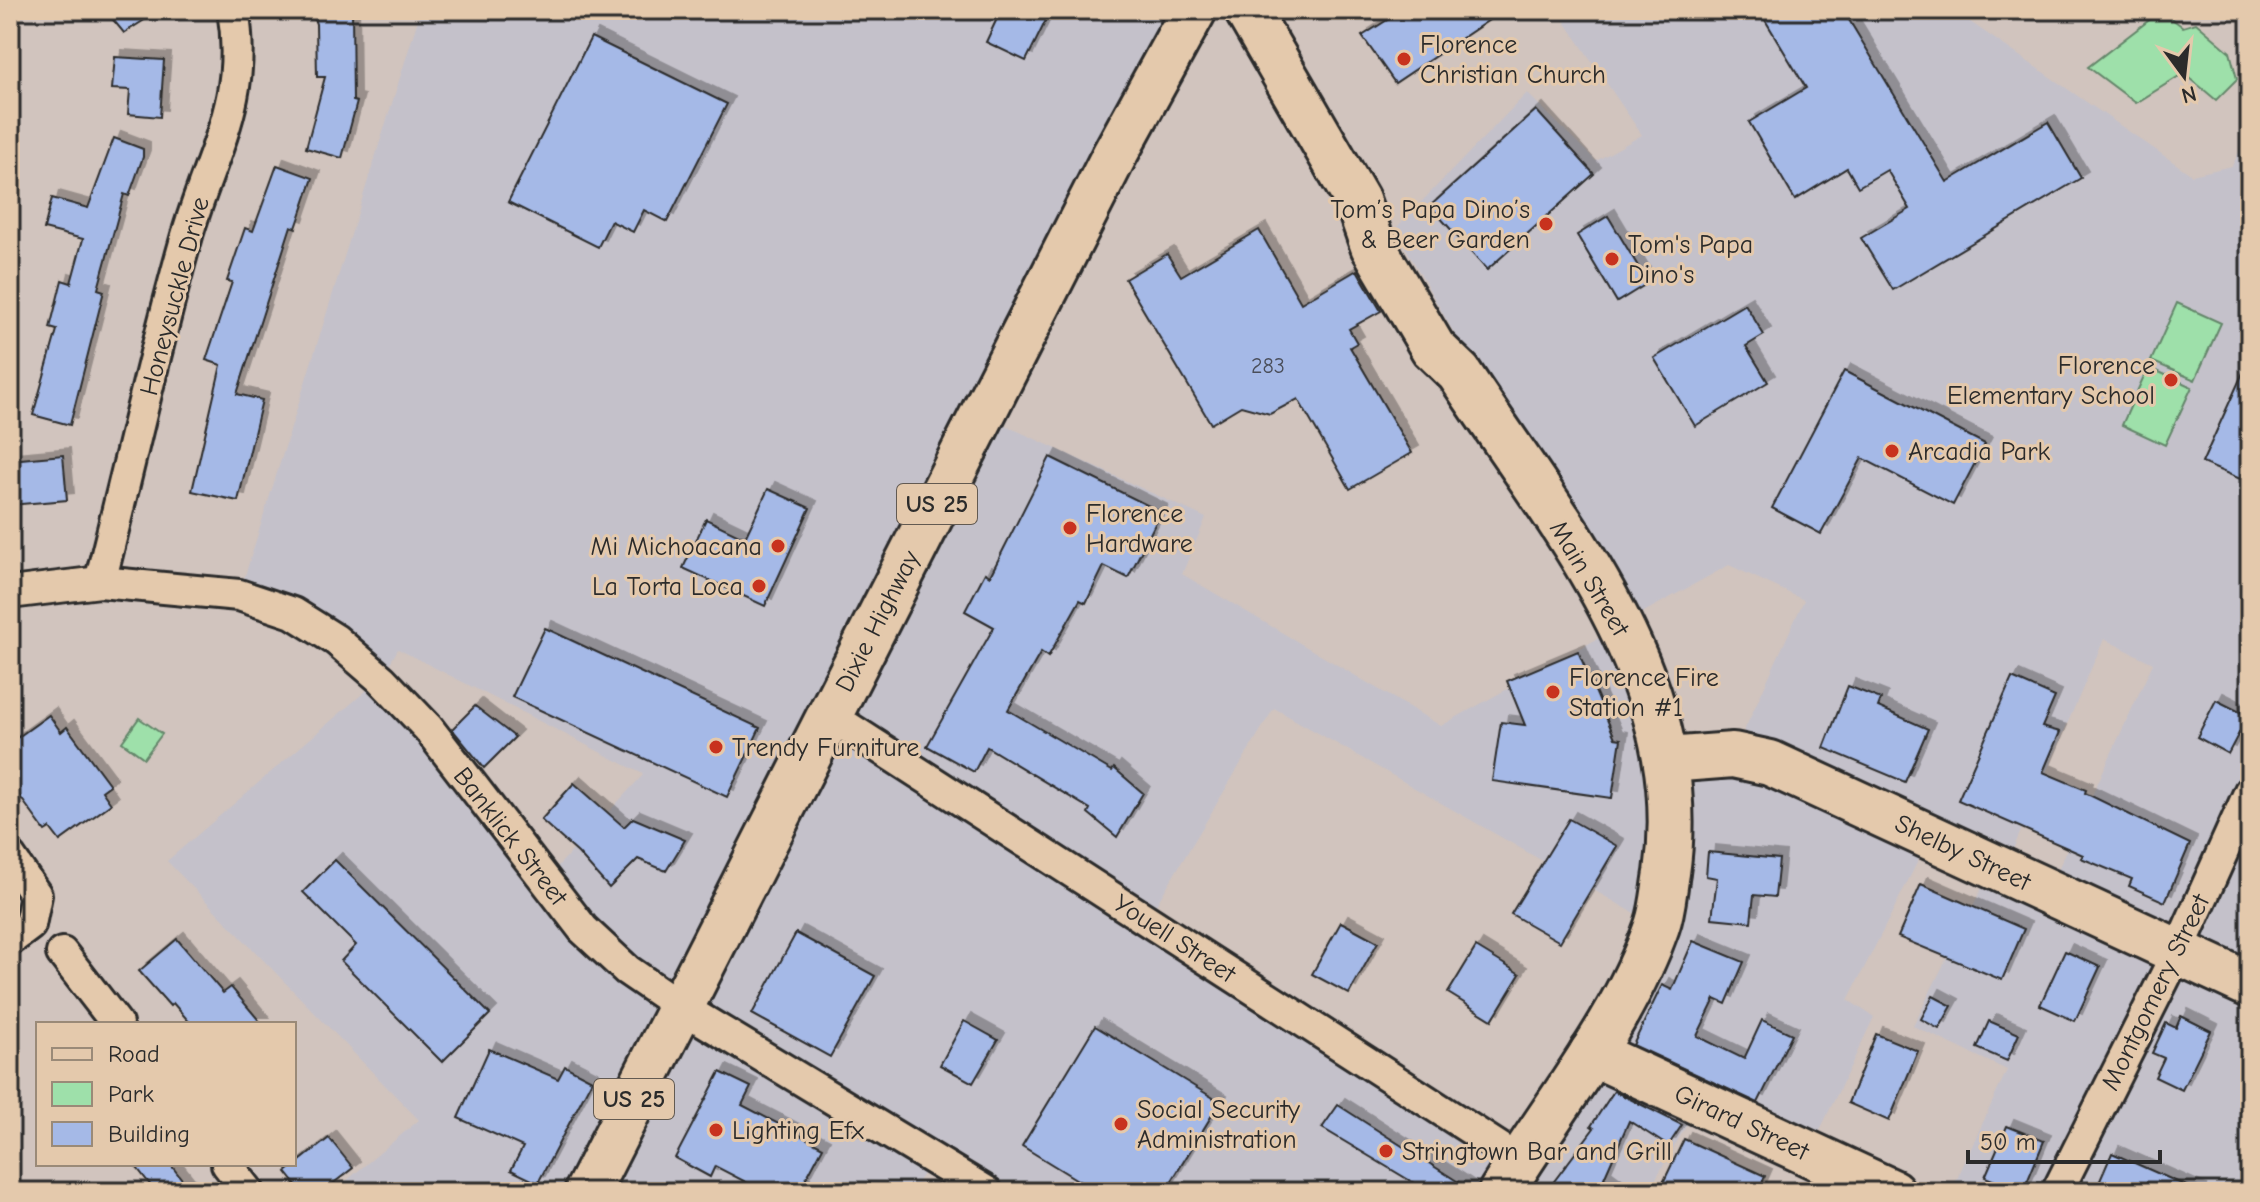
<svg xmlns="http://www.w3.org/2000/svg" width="2260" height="1202" font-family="'Comic Neue',sans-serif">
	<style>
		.built { fill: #c4c1ca; fill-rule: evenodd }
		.green { fill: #9ee0aa; stroke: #64866a; stroke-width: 2 }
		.building { fill: #a5b9e7; stroke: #2b2b2b; stroke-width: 2; filter: url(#shadow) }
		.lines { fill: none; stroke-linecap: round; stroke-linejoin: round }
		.street-casing { stroke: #2b2b2b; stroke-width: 36 }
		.secondary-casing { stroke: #2b2b2b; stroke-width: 50 }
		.primary-casing { stroke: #2b2b2b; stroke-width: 50 }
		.street { stroke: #e4c9ac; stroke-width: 30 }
		.secondary { stroke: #e4c9ac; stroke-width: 44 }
		.primary { stroke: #e4c9ac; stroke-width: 44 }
		.poi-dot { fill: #c8321e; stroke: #e4c9ac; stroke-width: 3 }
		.labels { text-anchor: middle; stroke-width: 6; stroke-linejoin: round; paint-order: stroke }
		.number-label { font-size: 22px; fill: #4a4e5a }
		.shield { fill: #e4c9ac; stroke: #625a52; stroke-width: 2 }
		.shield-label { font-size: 24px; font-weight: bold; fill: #2b2b2b }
		.poi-label { font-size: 26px; fill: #2b2b2b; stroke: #e4c9ac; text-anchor: start }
		.street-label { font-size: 26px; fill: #2b2b2b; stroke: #e4c9ac }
	</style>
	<defs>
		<filter id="shadow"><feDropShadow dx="7" dy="-7" stdDeviation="0" flood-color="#0004"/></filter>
	</defs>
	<rect width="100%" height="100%" fill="#d1c4be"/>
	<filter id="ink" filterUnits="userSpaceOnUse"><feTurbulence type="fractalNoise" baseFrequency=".0125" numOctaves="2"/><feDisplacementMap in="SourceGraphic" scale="16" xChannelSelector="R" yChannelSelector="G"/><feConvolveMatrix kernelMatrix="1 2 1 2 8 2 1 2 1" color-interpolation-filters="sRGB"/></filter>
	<g filter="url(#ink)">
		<path class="built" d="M421 10H1193L983 415 1206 518 1182 574 1441 726 1622 625 1459 373 1455 335 1395 229 1527 93 1596 161 1642 135 1557 10H1953L2192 175 2232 166 2250 131V1192H1951L2007 1070 1913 1026 1993 866 1930 837 1848 1000 1874 1017 1809 1153 1700 1102 1648 1192H987L933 1159 911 1192H333L419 1120 167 861 380 679 239 595ZM1729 565 1804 600 1733 755 1668 760 1622 624ZM2104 639 2153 663 2048 891 2004 870ZM398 649 643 774V775L545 880 381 679ZM1274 708 1657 926 1520 1161 1147 920Z"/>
		<g class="green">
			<path d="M2161 11 2183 27 2196 23 2230 52 2237 79 2216 100 2184 73 2136 103 2088 67Z"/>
			<path d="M2177 303 2221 323 2195 380 2151 361Z"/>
			<path d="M2148 367 2192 387 2165 445 2122 425Z"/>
			<path d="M139 718 162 734 144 758 122 742Z"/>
		</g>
		<g class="building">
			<path d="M105 10H160L124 33Z"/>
			<path d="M311 10H352L353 101 357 102 342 158 306 148 325 77H317L316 24Z"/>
			<path d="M1001 10H1051L1026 61 986 42Z"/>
			<path d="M1403 10H1504L1395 83 1362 36Z"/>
			<path d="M1759 10H1843L1947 182 2048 122 2081 178 1893 290 1861 238 1910 209 1887 170 1858 187 1847 168 1795 200 1749 122 1806 88Z"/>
			<path d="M591 37 727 104 667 222 644 210 633 232 611 221 598 247 508 202Z"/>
			<path d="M115 57 164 60 160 117 128 114 130 90 112 89Z"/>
			<path d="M1536 110 1594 174 1487 270 1430 206Z"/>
			<path d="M114 138 143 149V157L129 196 124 194 98 289 104 291 70 425 33 415 57 330 50 328 62 280 71 283 83 239 44 229 52 198 88 208Z"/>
			<path d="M277 165 313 178 296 228 291 226 237 394 262 400 238 501 192 491 221 365 206 360 232 282 227 281 245 228 253 231Z"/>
			<path d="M1608 216 1648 283 1617 302 1577 235Z"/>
			<path d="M1259 230 1301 303 1357 270 1381 311 1349 329 1357 343 1350 347 1412 453 1350 489 1298 399 1270 414 1241 406 1211 424 1125 279 1167 254 1181 276Z"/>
			<path d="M1745 304 1764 335 1746 346 1768 382 1695 426 1654 358Z"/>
			<path d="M2250 357V483L2202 463Z"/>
			<path d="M1844 371 1985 444 1953 505 1862 458 1821 534 1772 508Z"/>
			<path d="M63 455 67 500 10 505V460Z"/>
			<path d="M1050 457 1161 512 1128 578 1104 566 1086 603 1080 600 1048 657 1041 652 1008 710 1112 771 1114 768 1143 793 1117 837 1088 813 1090 809 987 747 974 772 927 746 994 627 965 611 985 573 990 576Z"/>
			<path d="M768 489 810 508 765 606 683 568 706 519 745 538Z"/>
			<path d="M545 628 760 728 727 797 512 697Z"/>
			<path d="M1578 651 1615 738 1621 739 1612 798 1492 781 1501 722 1525 725 1507 681Z"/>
			<path d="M2012 678 2055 697 2042 727 2060 732 2043 772 2086 790 2085 793 2190 844 2165 902 2129 886 2132 879 2081 858 2083 855 1958 800Z"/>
			<path d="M1848 686 1881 699 1878 707 1928 729 1905 782 1824 748Z"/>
			<path d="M2216 700 2248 716 2228 754 2197 737Z"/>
			<path d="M475 706 515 737 484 768 452 729Z"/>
			<path d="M49 715 61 732 67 727 110 785 102 791 111 804 60 841 50 828 45 831 10 783V743Z"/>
			<path d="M574 783 624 827 633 818 685 840 666 871 638 859 609 888 578 853 541 820Z"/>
			<path d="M1569 819 1617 846 1560 942 1511 914Z"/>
			<path d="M1708 852 1779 859 1775 897 1754 895 1751 922 1712 918 1717 878 1706 876Z"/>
			<path d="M335 860 490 1014 442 1062 341 961 356 945 303 892Z"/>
			<path d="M1921 884 2024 929 2002 980 1898 937Z"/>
			<path d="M1341 922 1378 942 1349 994 1312 974Z"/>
			<path d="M796 933 875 976 830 1057 752 1014Z"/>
			<path d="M177 939 223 993 231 987 262 1024H191L173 1003 170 1006 139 971Z"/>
			<path d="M1693 941 1744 962 1726 1004 1715 999 1697 1036 1744 1059 1762 1020 1792 1034 1758 1103 1633 1045 1662 985 1672 990Z"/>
			<path d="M1476 947 1520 974 1492 1020 1448 993Z"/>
			<path d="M2065 951 2100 967 2075 1021 2040 1005Z"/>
			<path d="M1933 996 1952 1006 1939 1029 1921 1019Z"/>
			<path d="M2181 1016 2211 1031 2182 1090 2155 1077 2164 1058 2152 1053 2166 1023 2176 1028Z"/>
			<path d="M964 1021 998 1040 973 1083 940 1065Z"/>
			<path d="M1989 1021 2019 1034 2007 1061 1977 1048Z"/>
			<path d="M1095 1026 1220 1102 1165 1192H1097L1022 1146Z"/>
			<path d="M1876 1034 1918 1051 1889 1121 1848 1103Z"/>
			<path d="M489 1049 558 1079 565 1066 592 1080 538 1183 511 1170 523 1147 458 1118Z"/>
			<path d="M720 1072 751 1087 742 1105 823 1147 799 1192H765L715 1166 710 1177 675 1158Z"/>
			<path d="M1614 1091 1682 1125 1668 1146 1629 1121 1604 1178 1623 1192H1546L1594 1128 1591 1126Z"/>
			<path d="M1338 1105 1474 1192H1429L1322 1128Z"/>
			<path d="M2007 1126 2044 1141 2023 1192 1985 1177Z"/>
			<path d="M329 1138 353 1168 322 1192H302L286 1172Z"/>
			<path d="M1684 1139 1765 1176 1758 1192H1677L1662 1185Z"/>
			<path d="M2112 1153 2200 1192H2095Z"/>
			<path d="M134 1164H170L192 1192H156Z"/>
		</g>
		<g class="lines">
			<defs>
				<g id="street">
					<path d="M100 582C129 468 154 352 186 239 210 154 249 101 233 10"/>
					<path d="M10 593 100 582 239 595 293 613 336 640 381 679 428 728 583 929 627 970 681 1007 987 1192"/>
					<path d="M829 715 1520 1161"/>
					<path d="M10 857 36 895 30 925 10 940"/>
					<path d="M62 953 117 1024"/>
					<path d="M227 1164 249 1192"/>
					<path d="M2057 1192 2178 951 2250 791"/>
				</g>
				<g id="secondary">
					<path d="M1247 10 1357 200 1373 246 1433 348 1459 373C1558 524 1695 679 1667 873 1664 890 1663 909 1657 926 1623 1023 1554 1105 1501 1192"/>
					<path d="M1668 760 1733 755 1770 763 2250 985"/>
					<path d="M1592 1053 1892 1192"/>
				</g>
				<path id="primary" d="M587 1192 1115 154 1194 10"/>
			</defs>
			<use href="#street" class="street-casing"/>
			<use href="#secondary" class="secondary-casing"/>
			<use href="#primary" class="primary-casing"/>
			<use href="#street" class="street"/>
			<use href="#secondary" class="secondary"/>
			<use href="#primary" class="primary"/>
		</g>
	</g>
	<g class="poi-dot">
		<circle cx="1404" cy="59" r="8"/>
		<circle cx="1546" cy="224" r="8"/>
		<circle cx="1612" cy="259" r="8"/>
		<circle cx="2171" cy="380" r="8"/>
		<circle cx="1892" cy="451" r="8"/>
		<circle cx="1070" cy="528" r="8"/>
		<circle cx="778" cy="546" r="8"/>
		<circle cx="759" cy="586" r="8"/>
		<circle cx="1553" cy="692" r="8"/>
		<circle cx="716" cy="747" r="8"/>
		<circle cx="1121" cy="1124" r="8"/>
		<circle cx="716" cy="1130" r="8"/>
		<circle cx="1386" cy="1151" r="8"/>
	</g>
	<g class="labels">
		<g class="number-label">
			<text x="1268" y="373">283</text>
		</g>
		<g class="shield">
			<rect x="897" y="484" width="80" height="40" rx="6"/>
			<rect x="594" y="1079" width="80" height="40" rx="6"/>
		</g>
		<g class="shield-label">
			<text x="937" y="512">US 25</text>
			<text x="634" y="1107">US 25</text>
		</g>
		<g class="poi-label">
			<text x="1420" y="53">Florence<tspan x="1420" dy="30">Christian Church</tspan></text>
			<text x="1530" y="218" text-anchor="end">Tom’s Papa Dino’s<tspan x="1530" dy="30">&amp; Beer Garden</tspan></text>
			<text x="1628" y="253">Tom's Papa<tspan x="1628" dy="30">Dino's</tspan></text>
			<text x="2155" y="374" text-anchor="end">Florence<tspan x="2155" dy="30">Elementary School</tspan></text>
			<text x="1908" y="460">Arcadia Park</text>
			<text x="1086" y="522">Florence<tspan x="1086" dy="30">Hardware</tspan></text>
			<text x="762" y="555" text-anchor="end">Mi Michoacana</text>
			<text x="743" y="595" text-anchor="end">La Torta Loca</text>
			<text x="1569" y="686">Florence Fire<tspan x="1569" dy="30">Station #1</tspan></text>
			<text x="732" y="756">Trendy Furniture</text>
			<text x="1137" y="1118">Social Security<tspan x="1137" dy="30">Administration</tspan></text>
			<text x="732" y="1139">Lighting Efx</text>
			<text x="1402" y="1160">Stringtown Bar and Grill</text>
		</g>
		<g class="street-label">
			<text transform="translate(174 296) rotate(-75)" y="9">Honeysuckle Drive</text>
			<text transform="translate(1590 578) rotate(59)" y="9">Main Street</text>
			<text transform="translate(877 621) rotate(-63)" y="9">Dixie Highway</text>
			<text transform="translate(511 836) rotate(52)" y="9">Banklick Street</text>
			<text transform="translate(1963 852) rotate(25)" y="9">Shelby Street</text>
			<text transform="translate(1175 938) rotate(33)" y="9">Youell Street</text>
			<text transform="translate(2155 992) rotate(-64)" y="9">Montgomery Street</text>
			<text transform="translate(1742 1122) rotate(25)" y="9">Girard Street</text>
		</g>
	</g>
	<rect width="2260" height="1202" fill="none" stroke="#e4c9ac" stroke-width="40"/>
	<rect x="20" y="20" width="2220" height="1162" fill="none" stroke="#2b2b2b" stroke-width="3" filter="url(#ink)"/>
	<rect x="36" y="1022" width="260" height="144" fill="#e4c9ac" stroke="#9a8a78" stroke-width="2"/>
	<rect x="52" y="1048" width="40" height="12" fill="#e4c9ac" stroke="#9a8a78" stroke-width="2"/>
	<text x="108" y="1062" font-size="24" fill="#2b2b2b">Road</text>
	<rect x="52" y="1082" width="40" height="24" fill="#9ee0aa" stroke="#9a8a78" stroke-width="2"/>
	<text x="108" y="1102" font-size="24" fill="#2b2b2b">Park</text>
	<rect x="52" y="1122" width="40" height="24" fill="#a5b9e7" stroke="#9a8a78" stroke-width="2"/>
	<text x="108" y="1142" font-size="24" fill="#2b2b2b">Building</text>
	<g transform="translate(2184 76) rotate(165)" stroke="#e4c9ac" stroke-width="6" paint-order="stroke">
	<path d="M0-6L14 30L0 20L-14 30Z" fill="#2b2b2b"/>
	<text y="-12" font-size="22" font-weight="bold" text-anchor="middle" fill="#2b2b2b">N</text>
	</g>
	<path d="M1968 1150v12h192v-12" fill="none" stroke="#2b2b2b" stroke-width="4"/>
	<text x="1980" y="1150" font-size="24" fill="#2b2b2b" stroke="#e4c9ac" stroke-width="6" paint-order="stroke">50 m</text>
</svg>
